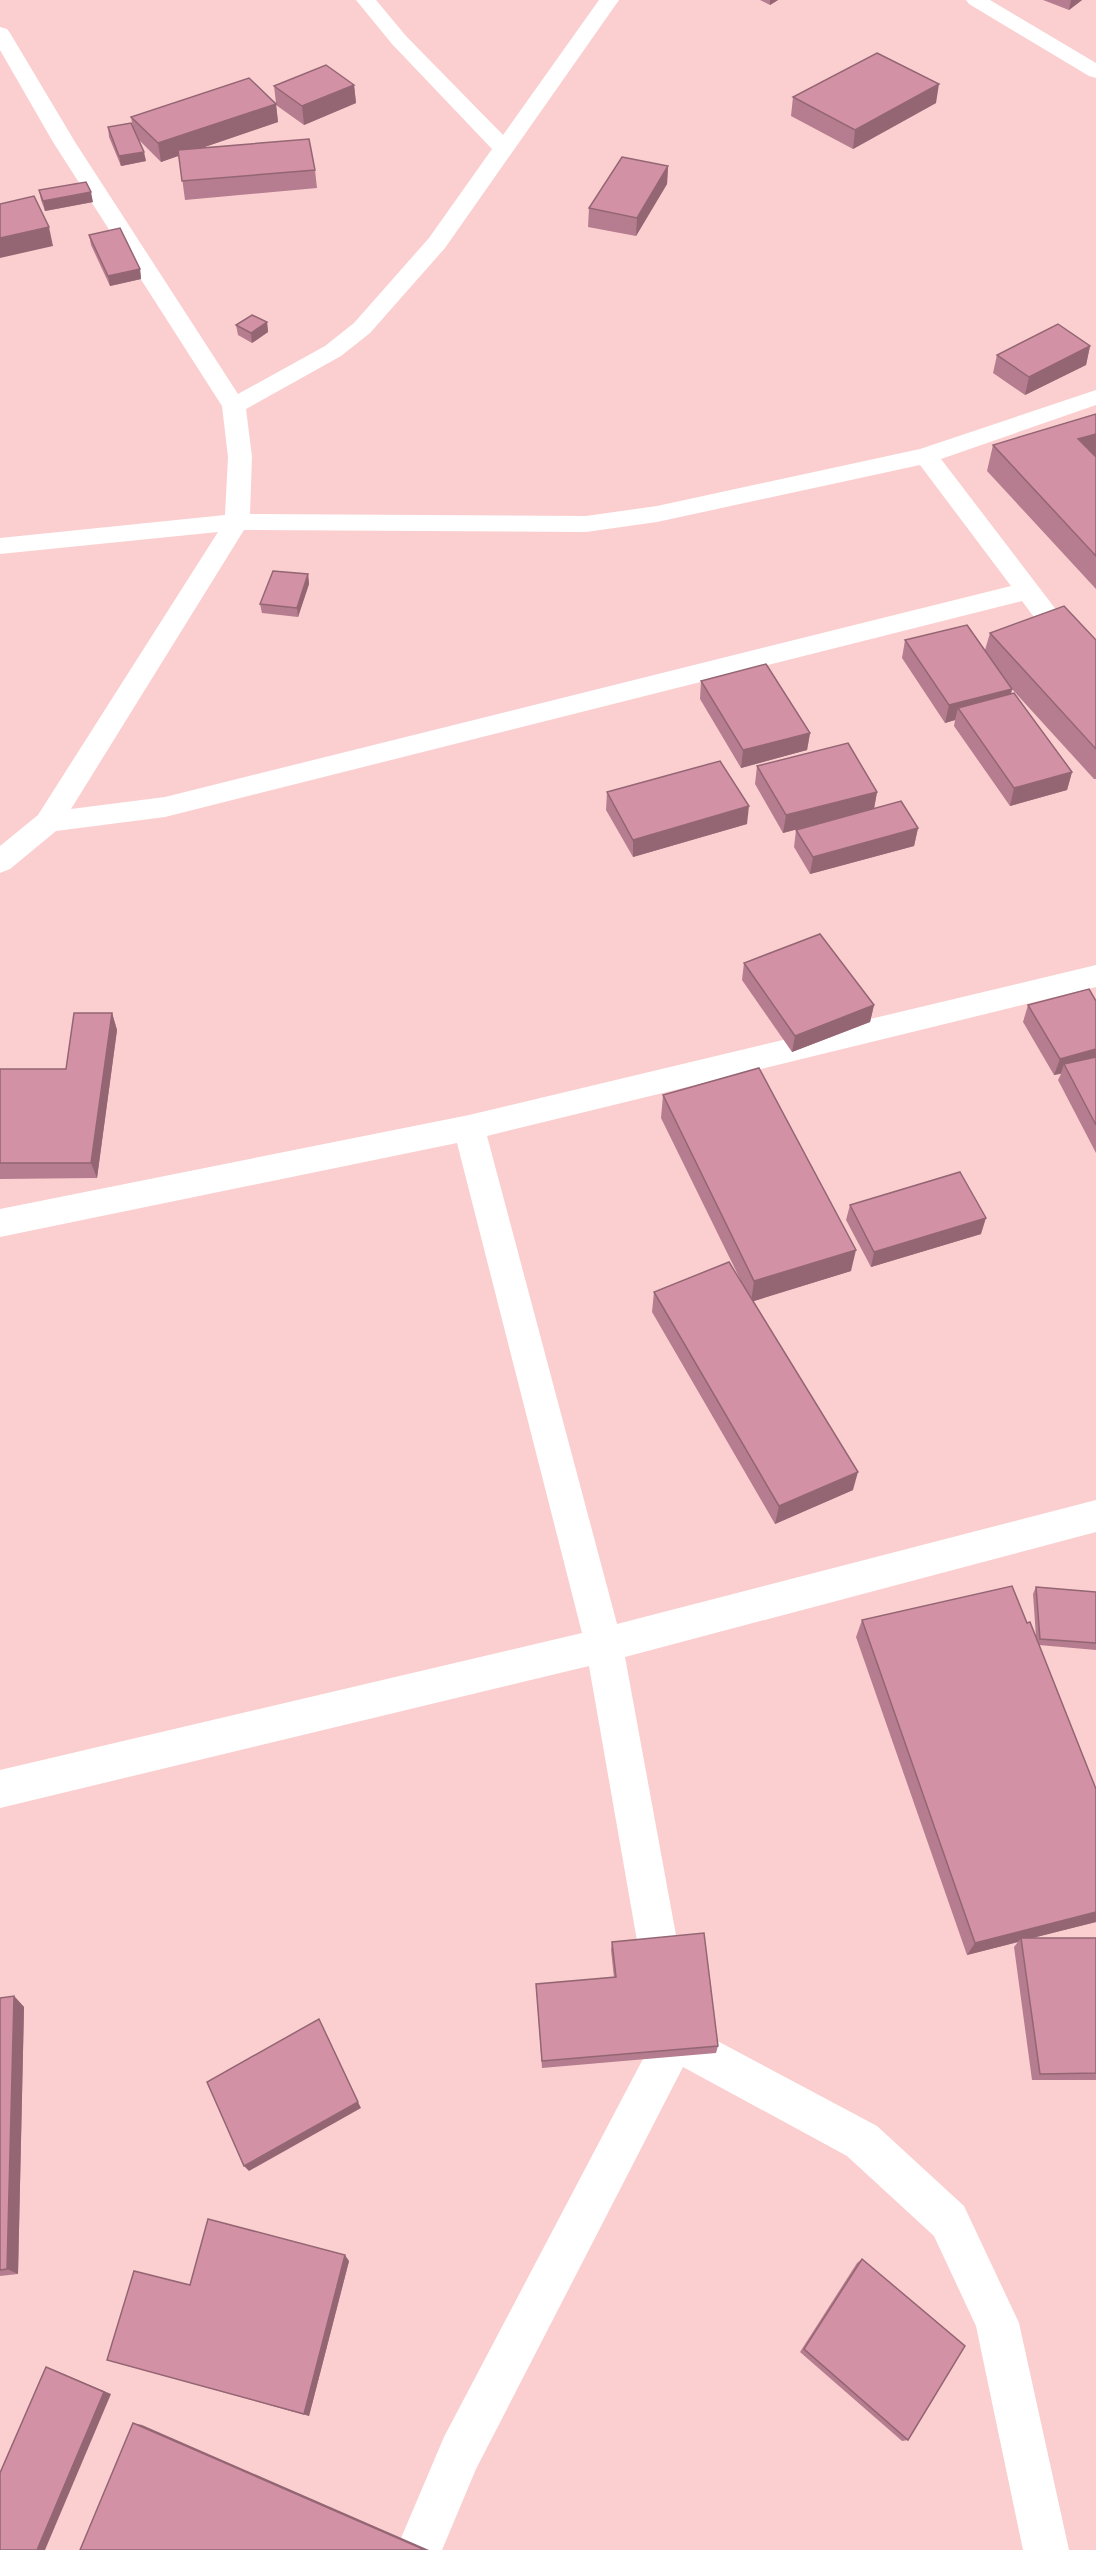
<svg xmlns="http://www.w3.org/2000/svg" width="1096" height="2550" font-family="Bitter,serif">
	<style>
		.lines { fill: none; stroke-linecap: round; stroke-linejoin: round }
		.street { fill: #fff; fill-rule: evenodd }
		.wall { fill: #b57d8f }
		.shaded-wall { fill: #946674 }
		.building { fill: #d391a6; stroke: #946674; stroke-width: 1.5 }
	</style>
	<rect width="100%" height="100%" fill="#fbcfcf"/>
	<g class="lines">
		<g class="street">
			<path d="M356 0H376L406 36 503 135 599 0H619L445 248 370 333 341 356 246 409 252 457 250 514 586 516 657 506 920 449 1096 390V405L941 459 1096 662V690L1087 688 1022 601 165 817 56 831 10 869 0 873V846L38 815 218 532 0 554V538L225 515 228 457 222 406 53 142 0 50V27L7 29 10 33 75 142 238 394 325 346 354 323 429 238 492 149 392 44ZM920 465 1011 586 165 797 71 809 244 530 586 532 657 522Z"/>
			<path d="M966 0H990L1096 63V78L1089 76 969 4Z"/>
			<path d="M1096 965V987L487 1136 617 1624 1096 1500V1532L625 1657 693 2028 877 2126 964 2206 1019 2323 1069 2550H1023L976 2326 934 2236 847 2156 683 2067 476 2469 442 2550H396L444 2437 654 2038 589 1666 0 1808V1770L582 1633 457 1143 0 1237V1209L469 1115Z"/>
		</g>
	</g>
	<g class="wall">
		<path d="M760 0H778L770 5Z"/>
		<path d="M1043 0H1082L1069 10Z"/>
		<path d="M354 85 356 103 304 125 276 105 278 122 201 148 315 170 317 188 185 200 179 155 161 162 138 139 146 161 121 166 109 137 108 127 133 129 131 117 276 103 274 86Z"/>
		<path d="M793 97 936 103 853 149 791 116Z"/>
		<path d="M668 166 667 184 636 236 588 227 589 208Z"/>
		<path d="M39 190 93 202 45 211 41 200Z"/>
		<path d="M89 235 140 269 141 279 110 286 91 245Z"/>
		<path d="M267 322 268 332 252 343 238 335 236 325Z"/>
		<path d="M1090 346 1086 365 1025 395 993 373 997 355Z"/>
		<path d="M1096 414V589L987 471 993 445Z"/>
		<path d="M308 574 309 584 298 617 262 613 260 604Z"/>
		<path d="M990 633 1096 640V779H1094L1012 689 1011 694 1072 772 1067 790 1010 806 954 726 955 720 945 723 902 658 905 640 985 650Z"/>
		<path d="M701 681 810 733 807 750 741 768 700 699Z"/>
		<path d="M757 766 877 792 874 808 918 828 914 846 810 874 794 847 796 830 819 823 783 833 755 784Z"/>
		<path d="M607 792 747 824 633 857 606 810Z"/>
		<path d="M744 963 874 1005 870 1022 792 1052 742 980Z"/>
		<path d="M1096 1001V1153L1058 1080 1061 1074 1054 1075 1023 1022 1028 1005Z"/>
		<path d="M112 1013 117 1030 97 1178 0 1179V1069H66Z"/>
		<path d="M663 1095 851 1271 753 1301 853 1490 775 1524 652 1312 654 1292 741 1281 661 1118Z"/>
		<path d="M850 1205 981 1234 871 1267 846 1220Z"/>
		<path d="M1036 1587 1096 1592V1650L1039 1645 1096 1789V1922L1031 1938H1096V2080H1032L1014 1947 1018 1942 967 1955 856 1637 862 1620 1027 1623 1036 1637 1033 1594Z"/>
		<path d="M612 1942 718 2046 716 2053 542 2068 536 1984 614 1978 611 1950Z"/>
		<path d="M14 1996 24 2007 18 2274 0 2276V1998Z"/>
		<path d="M862 2259 908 2440 902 2441 800 2352 857 2263Z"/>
		<path d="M349 2261 309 2416 107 2360 190 2285Z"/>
	</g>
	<g class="shaded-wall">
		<path d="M770 0H778L770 5Z"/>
		<path d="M1071 0H1082L1069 10Z"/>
		<path d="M939 84 936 103 853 149 855 130Z"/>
		<path d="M354 85 356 103 304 125 302 106Z"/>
		<path d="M276 104 278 122 161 162 158 143Z"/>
		<path d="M144 152 146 161 121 166 119 156Z"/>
		<path d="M668 166 667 184 636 236 637 218Z"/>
		<path d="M91 192 93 202 45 211 43 201Z"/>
		<path d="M49 227 53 246 0 258V238Z"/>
		<path d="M140 269 141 279 110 286 108 276Z"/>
		<path d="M267 322 268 332 252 343 251 333Z"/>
		<path d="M1090 346 1086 365 1025 395 1029 377Z"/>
		<path d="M1096 434V457L1078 439Z"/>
		<path d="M308 574 309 584 298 617 297 608Z"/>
		<path d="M1012 689 1008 707 958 708 955 720 945 723 949 705Z"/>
		<path d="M810 733 807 750 741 768 743 750Z"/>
		<path d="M1072 772 1067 790 1010 806 1014 788Z"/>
		<path d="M877 792 874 809 783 833 786 815Z"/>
		<path d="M749 806 747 824 633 857V840Z"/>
		<path d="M918 828 914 846 810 874 813 857Z"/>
		<path d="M874 1005 870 1022 792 1052 795 1036Z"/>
		<path d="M112 1013 117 1030 97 1178 91 1163Z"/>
		<path d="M1096 1049V1064H1064L1061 1073 1054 1075 1060 1059Z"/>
		<path d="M986 1218 981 1234 871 1267 874 1252Z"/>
		<path d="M856 1250 851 1271 751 1302 754 1281Z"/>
		<path d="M858 1472 853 1490 775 1524 779 1506Z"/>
		<path d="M1096 1912V1922L1021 1941V1938L1018 1942 967 1955 975 1943Z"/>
		<path d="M14 1996 24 2007 18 2274 7 2269Z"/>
		<path d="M358 2102 361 2108 249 2171 244 2166Z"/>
		<path d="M345 2255 349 2261 309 2416 304 2414Z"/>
		<path d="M46 2367 54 2370 111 2394 45 2550H37Z"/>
		<path d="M133 2423 142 2425 429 2550H425Z"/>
	</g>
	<g class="building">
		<path d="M877 53 939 84 855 130 793 97Z"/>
		<path d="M326 65 354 85 302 106 274 86Z"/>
		<path d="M249 78 276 104 158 143 131 117Z"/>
		<path d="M131 123 144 152 119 156 108 127Z"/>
		<path d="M309 139 315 170 182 181 178 150Z"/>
		<path d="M622 157 668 166 637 218 589 208Z"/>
		<path d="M86 182 91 192 43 201 39 190Z"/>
		<path d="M34 196 49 227 0 238V204Z"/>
		<path d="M120 228 140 269 108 276 89 235Z"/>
		<path d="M252 315 267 322 251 333 236 325Z"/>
		<path d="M1058 324 1090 346 1029 377 997 355Z"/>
		<path d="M1096 414V434L1078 439 1096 457V556L993 445Z"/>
		<path d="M273 571 308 574 297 608 260 604Z"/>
		<path d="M1064 606 1096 640V749L990 633Z"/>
		<path d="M967 625 1012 689 949 705 905 640Z"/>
		<path d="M766 664 810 733 743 750 701 681Z"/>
		<path d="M1014 693 1072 772 1014 788 958 708Z"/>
		<path d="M848 743 877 792 786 815 757 766Z"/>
		<path d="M720 761 749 806 633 840 607 792Z"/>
		<path d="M901 801 918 828 813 857 796 830Z"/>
		<path d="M820 934 874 1005 795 1036 744 963Z"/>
		<path d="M1089 989 1096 1001V1049L1060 1059 1028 1005Z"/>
		<path d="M74 1013H112L91 1163H0V1069H66Z"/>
		<path d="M1096 1057V1125L1064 1064Z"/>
		<path d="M759 1068 856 1250 754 1281 663 1095Z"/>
		<path d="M960 1172 986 1218 874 1252 850 1205Z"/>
		<path d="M729 1262 858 1472 779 1506 654 1292Z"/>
		<path d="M1012 1586 1027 1623 1030 1622 1096 1789V1912L975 1943 862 1620Z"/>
		<path d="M1036 1587 1096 1592V1643L1040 1639Z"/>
		<path d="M704 1933 718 2046 542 2061 536 1984 616 1977 612 1942Z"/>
		<path d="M1021 1938H1096V2073L1040 2074Z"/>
		<path d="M14 1996 7 2269 0 2270V1998Z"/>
		<path d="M319 2019 358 2102 244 2166 207 2082Z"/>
		<path d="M208 2219 345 2255 304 2414 107 2360 134 2271 190 2285Z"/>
		<path d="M862 2259 965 2346 908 2440 804 2349Z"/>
		<path d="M46 2367 104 2392 37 2550H0V2473Z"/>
		<path d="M133 2423 425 2550H80Z"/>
	</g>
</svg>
